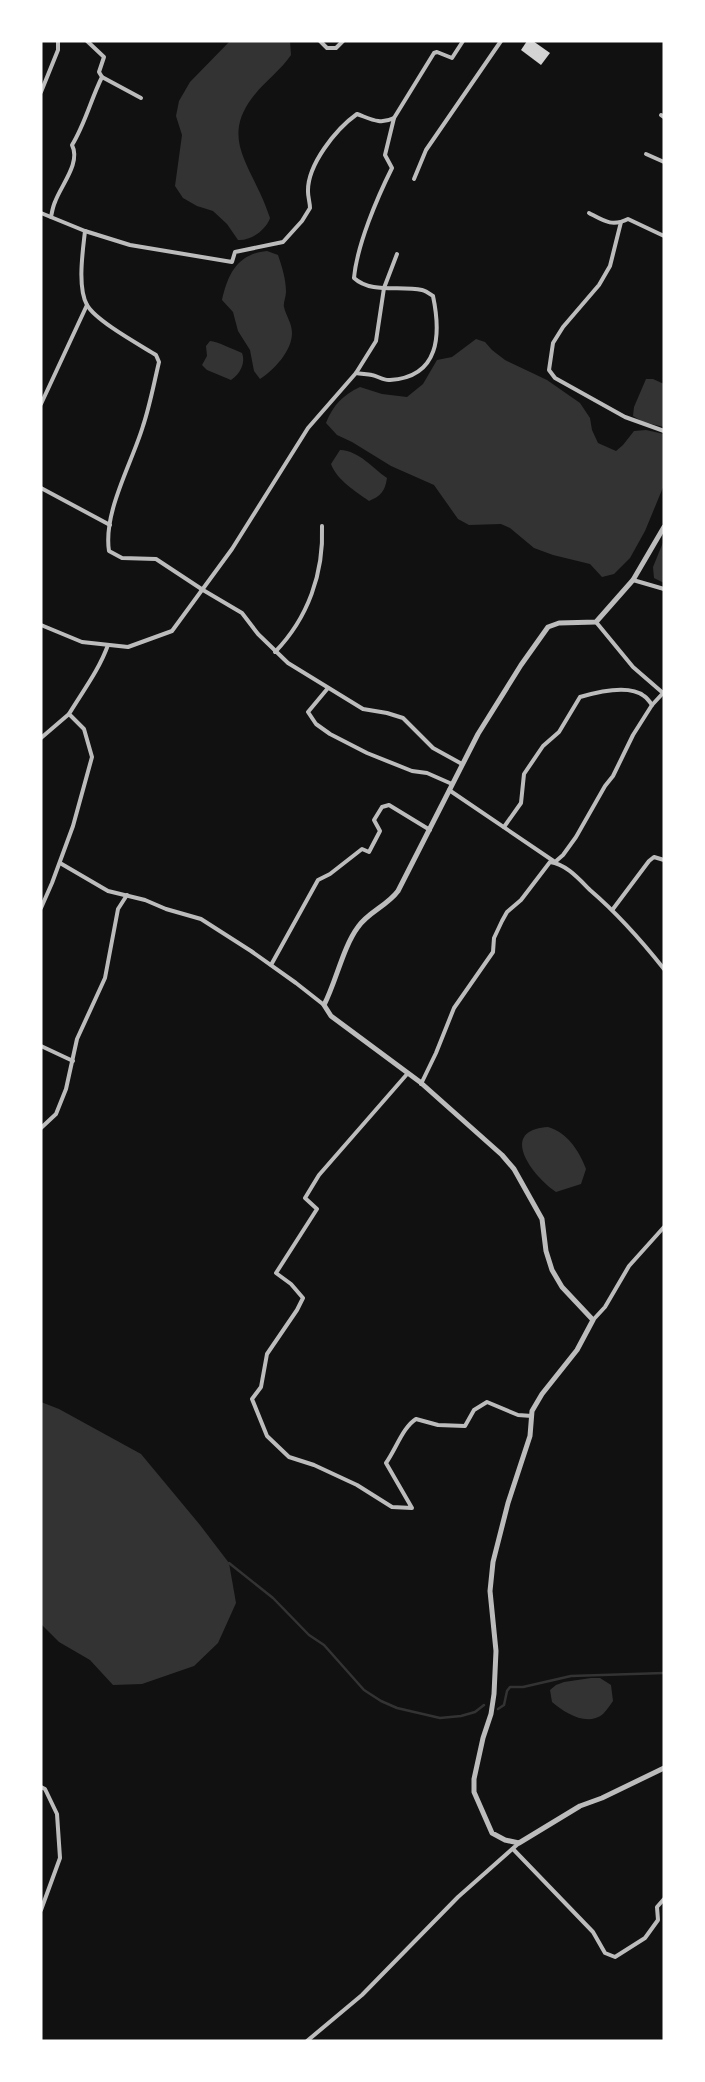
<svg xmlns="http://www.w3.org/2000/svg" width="705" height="2082" font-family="Poppins,sans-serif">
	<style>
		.water { fill: #333 }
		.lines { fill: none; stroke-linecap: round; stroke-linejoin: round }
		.stream { stroke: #333; stroke-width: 2.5 }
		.building { fill: #d3d3d3 }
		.minor { stroke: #bcbcbc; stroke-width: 4 }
		.tertiary { stroke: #bcbcbc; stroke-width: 5 }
	</style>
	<rect width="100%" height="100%" fill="#111"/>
	<g class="water">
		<path d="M230 41H290L291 55C280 71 264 82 252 98 225 134 244 158 260 193 264 201 267 210 270 218 266 230 251 241 238 240L227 224 213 211 197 206 183 198 175 186 182 135 176 116 179 101 190 82Z"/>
		<path d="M267 251 278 255C282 267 286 279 286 292 286 297 283 303 284 307 286 316 292 323 292 333 292 351 274 370 260 379L254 371 250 350 238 331 233 312 222 300C228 274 237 254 267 251Z"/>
		<path d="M476 339 485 342 492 350 505 360 547 380 580 403 590 418 592 430 598 443 616 451 623 445 634 431 646 430 664 434V485L645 531 630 558 614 574 602 577 590 564 553 555 534 548 510 528 501 524 469 525 458 519 434 485 391 466 352 442 337 435 326 423C333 405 343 395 360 387L382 394 407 397 423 384 437 360 452 357Z"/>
		<path d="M210 341C217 341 234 350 242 353 246 363 240 374 231 380L207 370 202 365 207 356 206 346Z"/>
		<path d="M646 379H653L664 384V427L643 422 633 416 634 407Z"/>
		<path d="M340 450C360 451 372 468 387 478 385 491 381 496 369 501 355 491 337 480 331 464Z"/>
		<path d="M664 540V583L654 578 653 567Z"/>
		<path d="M548 1127C568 1133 579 1151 586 1169L581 1184 556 1192C533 1177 497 1130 548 1127Z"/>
		<path d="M41 1402 59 1409 141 1454 200 1525 229 1563 236 1603 218 1643 194 1666 142 1684 113 1685 90 1660 59 1642 41 1624Z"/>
		<path d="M591 1678H600L611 1685 613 1701C610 1705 607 1710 603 1714 587 1727 565 1713 552 1702L550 1690 556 1685 564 1682Z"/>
	</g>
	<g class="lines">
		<g class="stream">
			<path d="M229 1563 273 1598 309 1635 324 1645 364 1690 381 1701 397 1708 440 1718 461 1716 475 1712 484 1705"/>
			<path d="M498 1709 504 1705 507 1691 510 1687H523L571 1676 664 1673"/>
		</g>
	</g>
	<path class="building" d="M527 41H533L550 53 541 65 521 50Z"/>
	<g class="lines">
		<g class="minor">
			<path d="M320 41 327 48H336L343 41"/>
			<path d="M102 77 141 98"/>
			<path d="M41 92 58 50V41"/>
			<path d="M661 115 664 117"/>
			<path d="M646 154 664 162"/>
			<path d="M414 179 426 150 501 41"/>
			<path d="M41 213 85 231 130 245 232 262 235 252 283 242 302 221 310 208C310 203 308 197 308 192 307 165 336 129 357 114 371 119 380 125 394 118L434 53 437 52 452 58 463 41"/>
			<path d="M589 213C604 221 612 227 628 219L664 236"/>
			<path d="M51 217C52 212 53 206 55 202 61 185 81 163 72 145 85 124 91 99 102 77L99 72 104 57 87 41"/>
			<path d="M621 222 610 266 599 285 563 327 553 343 549 370 555 378 625 417 664 431"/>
			<path d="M85 231C83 250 77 287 87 305 96 321 140 345 156 355L159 362C154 383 150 405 143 426 132 463 103 512 109 551L122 558 156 559 203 590 242 613 258 634 288 663 363 709 387 713 403 718 433 748 462 764"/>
			<path d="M356 373 376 341 384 288 397 254"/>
			<path d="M41 404 87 305"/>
			<path d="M41 488 110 525"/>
			<path d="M633 580 664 589"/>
			<path d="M596 622 633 667 663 693"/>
			<path d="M41 625 82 642 128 647 172 631 232 549 308 428 356 373C361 374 367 374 372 375 378 376 384 381 390 380 440 377 441 334 433 296 430 294 426 291 422 290 401 285 371 294 354 278 357 245 377 198 392 168L385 155 394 118"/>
			<path d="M275 652C308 618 324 573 322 526"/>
			<path d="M328 688 308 712 316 724 330 734 367 753 412 771 427 773 452 784"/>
			<path d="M41 738 69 714"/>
			<path d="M449 790 555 862 563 855 576 837 605 786 613 776 633 735 652 705 664 692"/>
			<path d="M504 827 521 803 524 774 543 746 559 732 580 697C597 692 629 684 644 696 647 698 650 702 652 705"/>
			<path d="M60 863 108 891 145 900 166 909 201 919 251 951 296 983 324 1005"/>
			<path d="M41 908 52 883 73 826 92 757 84 729 69 714C83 691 99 670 108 645"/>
			<path d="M613 909 649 861 654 857 664 860"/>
			<path d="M271 965 318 880 330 874 362 849 369 852 380 831 374 820 382 807 389 805 430 830"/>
			<path d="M41 1046 73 1061"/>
			<path d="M408 1073 319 1175 305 1198 317 1209 276 1273 291 1284 303 1298 297 1310 267 1354 261 1387 252 1399 267 1436 289 1457 314 1465 357 1485 392 1507 412 1508 386 1463C396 1449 403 1427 416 1419L438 1425 465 1426 474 1410 487 1402 518 1415 532 1416"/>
			<path d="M421 1084 436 1053 454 1008 493 952 494 938 502 921 507 912 521 900 550 862C566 864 579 879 590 890 618 914 641 940 664 969"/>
			<path d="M41 1128 56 1114 66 1089 77 1039 105 978 118 909 127 895"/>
			<path d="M593 1320 605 1307 629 1266 664 1227"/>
			<path d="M41 1787 45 1789 57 1814 60 1858 41 1910"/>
			<path d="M513 1849 593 1932 605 1953 615 1957 645 1938 658 1920 657 1907 664 1899"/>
			<path d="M307 2041 362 1995 458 1897 519 1843"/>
		</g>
		<path class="tertiary" d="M664 527 633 580 596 622 559 623 548 627 521 665 478 734 398 891C387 906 368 912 358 927 343 947 336 982 324 1005L331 1016 420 1082 502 1155 514 1169 542 1219 546 1251 552 1270 562 1287 593 1320 577 1350 542 1394 532 1411 530 1436 508 1503 493 1562 490 1591 496 1651 494 1694 491 1714 483 1738 474 1779V1792L492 1833 505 1840 519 1843 580 1806 602 1798 664 1768"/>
	</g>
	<rect width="705" height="2082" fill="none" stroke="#ffffff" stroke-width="85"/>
</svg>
